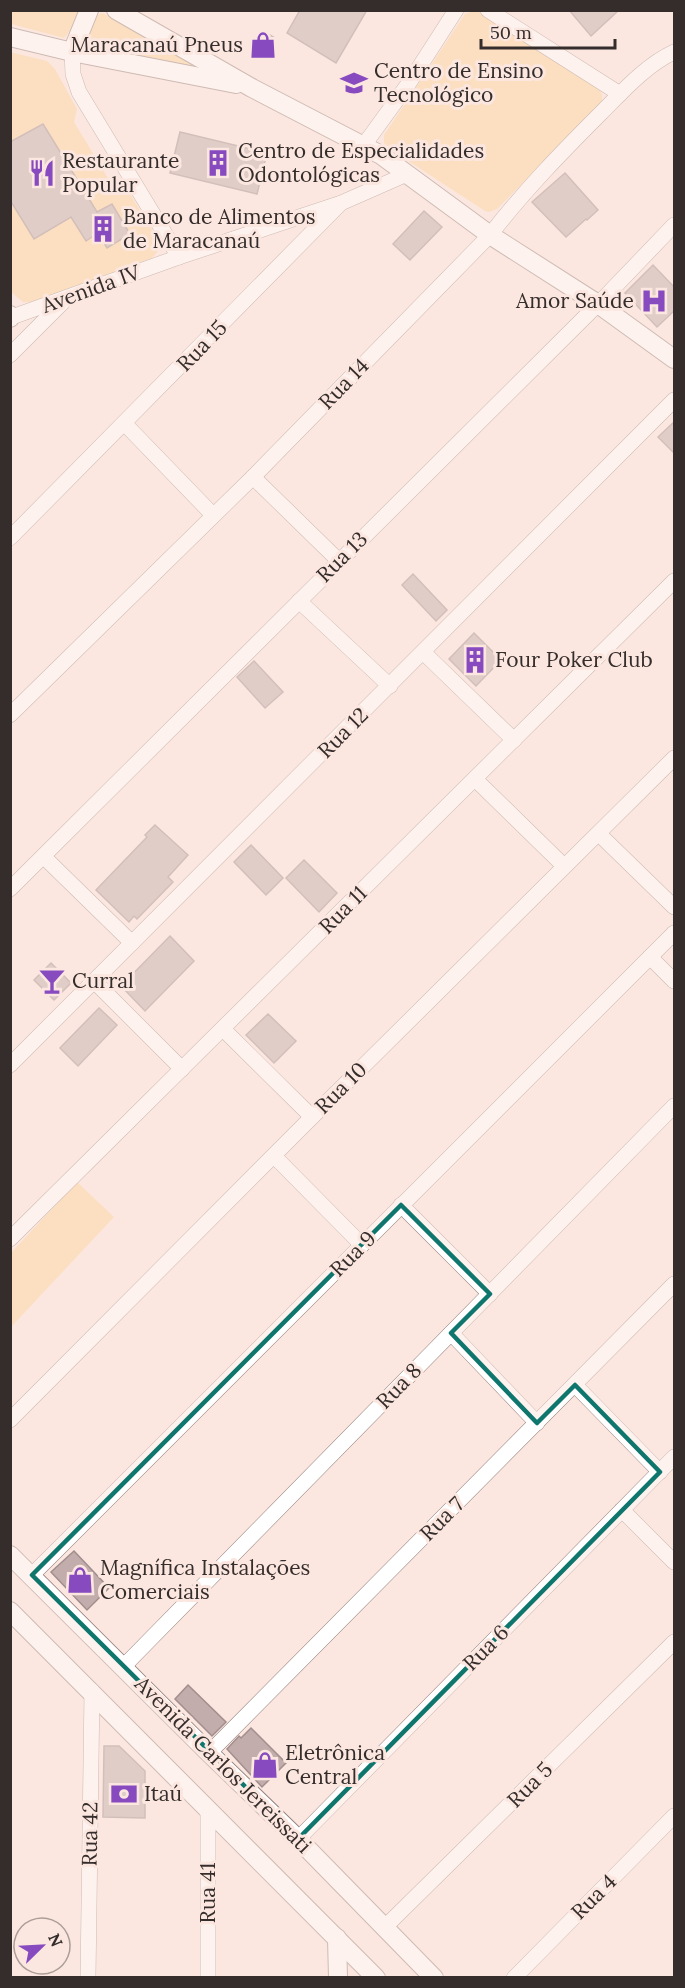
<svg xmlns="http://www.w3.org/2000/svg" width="685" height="1988" font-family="Lora,serif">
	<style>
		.green { fill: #fcd59c }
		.building { fill: #c2adac; stroke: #a28e8d; stroke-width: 1.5 }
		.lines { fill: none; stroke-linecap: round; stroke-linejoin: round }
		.minor-casing { stroke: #97847e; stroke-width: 16 }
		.tertiary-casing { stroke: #97847e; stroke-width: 20 }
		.minor { stroke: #fff; stroke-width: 15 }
		.tertiary { stroke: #fff; stroke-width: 18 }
		.marked { fill: none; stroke: #0f766e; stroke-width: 4.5; stroke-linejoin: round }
		.labels { text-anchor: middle; stroke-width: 6; stroke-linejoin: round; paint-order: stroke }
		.poi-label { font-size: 21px; fill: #352d2b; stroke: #fbe7e0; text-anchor: start }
		.street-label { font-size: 21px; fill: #352d2b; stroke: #fbe7e0 }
	</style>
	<rect width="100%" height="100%" fill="#fbe7e0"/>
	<g class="green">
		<path d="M10 11H78V22L64 38 11 24Z"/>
		<path d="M473 11 485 12 599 88 602 95V104L497 209 489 212 485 211 393 151 384 143V135L465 14Z"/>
		<path d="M103 13 193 64 192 68 89 46 86 38 95 15Z"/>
		<path d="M10 52 47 61 55 69 77 109 74 122 108 178 124 184 160 243 158 251 152 258 35 302H23L11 292Z"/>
		<path d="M77 1182 114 1217 11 1327 10 1254Z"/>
	</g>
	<g class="building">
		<path d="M300 10H367L336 63 287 33Z"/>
		<path d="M569 10H619L591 36Z"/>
		<path d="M263 31 275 38 263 59 251 52Z"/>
		<path d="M43 124 97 212 112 204 130 234 107 248 98 233 86 241 71 217 34 239 10 200V142Z"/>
		<path d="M180 132 267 153 257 194 170 173Z"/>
		<path d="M565 173 598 210 587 220 586 219 566 237 532 202Z"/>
		<path d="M424 211 442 227 410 260 393 244Z"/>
		<path d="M653 265 675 288V310L657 327 625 293Z"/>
		<path d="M675 421V454L658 437Z"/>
		<path d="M413 574 447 610 436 621 402 585Z"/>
		<path d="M474 633 501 660 476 686 449 659Z"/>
		<path d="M254 661 283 692 265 708 237 677Z"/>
		<path d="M155 825 188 855 168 877 173 882 137 919 134 916 129 922 96 890 147 837 145 835Z"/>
		<path d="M251 845 283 878 266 895 234 862Z"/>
		<path d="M304 860 337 893 319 912 286 878Z"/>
		<path d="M170 936 194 961 145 1011 121 986Z"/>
		<path d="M51 963 71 983 54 1000 34 980Z"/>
		<path d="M99 1008 117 1025 78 1066 60 1048Z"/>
		<path d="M268 1014 296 1041 274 1063 246 1035Z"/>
		<path d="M74 1551 109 1588 87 1610 51 1572Z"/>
		<path d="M188 1685 226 1722 212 1736 175 1699Z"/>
		<path d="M251 1728 286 1763 262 1787 227 1749 239 1736 241 1738Z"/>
		<path d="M104 1746H119L145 1771V1818L103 1817Z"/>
	</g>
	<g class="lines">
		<defs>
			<g id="minor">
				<path d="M488 10 620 94"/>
				<path d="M72 52 73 74 79 92 179 257"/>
				<path d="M364 145 409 83 456 10"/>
				<path d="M12 317 179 257 338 204"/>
				<path d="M10 355 63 302"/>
				<path d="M125 424 213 515"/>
				<path d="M253 477 339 561"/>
				<path d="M10 538 341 203 407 174"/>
				<path d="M299 601 390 686"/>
				<path d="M424 653 514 740"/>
				<path d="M10 715 253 477 490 235C524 191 562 152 601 113 623 91 646 65 674 52"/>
				<path d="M475 779 564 866"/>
				<path d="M599 834 674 907"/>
				<path d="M44 857 132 943"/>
				<path d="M10 889 604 298 674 225"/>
				<path d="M650 957 674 981"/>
				<path d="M94 981 182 1069"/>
				<path d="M223 1029 312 1117"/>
				<path d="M10 1065 674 400"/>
				<path d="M274 1156 362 1245"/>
				<path d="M401 1205 490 1294"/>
				<path d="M10 1239 674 581"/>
				<path d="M451 1333 537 1423"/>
				<path d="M575 1385 660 1472"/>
				<path d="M10 1420 312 1117 674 758"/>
				<path d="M622 1510 674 1562"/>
				<path d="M32 1575 674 933"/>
				<path d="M123 1667 674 1106"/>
				<path d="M209 1753 674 1284"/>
				<path d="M298 1839 674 1457"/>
				<path d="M385 1927 674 1642"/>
				<path d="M88 1978 92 1691"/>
				<path d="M208 1978V1809"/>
				<path d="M514 1978 674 1816"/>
			</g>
			<g id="tertiary">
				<path d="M116 10 252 88 381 155 490 235 598 304 674 359"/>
				<path d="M10 37 72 52 236 84"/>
				<path d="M72 52 89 10"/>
				<path d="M10 315V318"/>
				<path d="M10 1555 209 1753 298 1839 434 1978"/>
				<path d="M10 1611 376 1978"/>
				<path d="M337 1938 338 1978"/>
			</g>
		</defs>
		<use href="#minor" class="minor-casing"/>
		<use href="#tertiary" class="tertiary-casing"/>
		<use href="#minor" class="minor"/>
		<use href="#tertiary" class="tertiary"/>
	</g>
	<path d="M0 0H685V1988H0ZM401 1205 490 1294 451 1333 537 1423 575 1385 660 1472 298 1839 32 1575Z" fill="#fbe7e0" fill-opacity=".55" fill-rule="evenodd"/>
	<path class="marked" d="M401 1205 490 1294 451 1333 537 1423 575 1385 660 1472 298 1839 32 1575Z"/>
	<defs>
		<symbol id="shop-bare" viewBox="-9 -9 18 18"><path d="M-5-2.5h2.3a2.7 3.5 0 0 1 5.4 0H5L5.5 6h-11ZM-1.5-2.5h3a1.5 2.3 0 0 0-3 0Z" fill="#874abf" stroke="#fbe7e0" stroke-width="2.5" paint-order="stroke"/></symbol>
		<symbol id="school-bare" viewBox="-9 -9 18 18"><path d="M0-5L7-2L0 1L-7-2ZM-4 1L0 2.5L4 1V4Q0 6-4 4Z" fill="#874abf" stroke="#fbe7e0" stroke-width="2.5" paint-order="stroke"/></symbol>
		<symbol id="building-bare" viewBox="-9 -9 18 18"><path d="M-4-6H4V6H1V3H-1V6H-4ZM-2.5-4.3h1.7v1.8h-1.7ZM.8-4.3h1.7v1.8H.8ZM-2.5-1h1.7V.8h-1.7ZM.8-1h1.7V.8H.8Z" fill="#874abf" stroke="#fbe7e0" stroke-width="2.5" paint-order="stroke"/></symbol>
		<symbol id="restaurant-bare" viewBox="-9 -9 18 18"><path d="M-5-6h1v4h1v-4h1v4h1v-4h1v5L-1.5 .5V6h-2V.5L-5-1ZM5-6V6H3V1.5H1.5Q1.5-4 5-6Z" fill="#874abf" stroke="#fbe7e0" stroke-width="2.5" paint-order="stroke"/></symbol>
		<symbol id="hospital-bare" viewBox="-9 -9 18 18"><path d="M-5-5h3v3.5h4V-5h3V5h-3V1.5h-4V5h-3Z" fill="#874abf" stroke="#fbe7e0" stroke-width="2.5" paint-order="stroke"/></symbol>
		<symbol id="bar-bare" viewBox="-9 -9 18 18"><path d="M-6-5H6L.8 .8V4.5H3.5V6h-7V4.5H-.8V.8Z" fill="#874abf" stroke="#fbe7e0" stroke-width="2.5" paint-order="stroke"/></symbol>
		<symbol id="bank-bare" viewBox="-9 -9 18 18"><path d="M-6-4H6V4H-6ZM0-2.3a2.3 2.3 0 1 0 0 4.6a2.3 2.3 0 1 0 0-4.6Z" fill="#874abf" stroke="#fbe7e0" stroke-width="2.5" paint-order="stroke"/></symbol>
	</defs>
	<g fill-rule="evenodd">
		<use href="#shop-bare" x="244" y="26" width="38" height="38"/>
		<use href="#school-bare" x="335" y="64" width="38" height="38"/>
		<use href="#building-bare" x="199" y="144" width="38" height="38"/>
		<use href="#restaurant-bare" x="23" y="154" width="38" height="38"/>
		<use href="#building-bare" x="84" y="210" width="38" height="38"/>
		<use href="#hospital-bare" x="635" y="282" width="38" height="38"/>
		<use href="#building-bare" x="456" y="641" width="38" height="38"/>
		<use href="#bar-bare" x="33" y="962" width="38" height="38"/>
		<use href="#shop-bare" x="61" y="1561" width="38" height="38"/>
		<use href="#shop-bare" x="246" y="1746" width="38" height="38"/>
		<use href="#bank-bare" x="105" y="1775" width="38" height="38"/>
	</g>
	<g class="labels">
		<g class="poi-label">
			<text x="243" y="52" text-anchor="end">Maracanaú Pneus</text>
			<text x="374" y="78">Centro de Ensino<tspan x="374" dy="24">Tecnológico</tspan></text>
			<text x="238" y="158">Centro de Especialidades<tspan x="238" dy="24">Odontológicas</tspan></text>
			<text x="62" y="168">Restaurante<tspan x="62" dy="24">Popular</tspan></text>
			<text x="123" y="224">Banco de Alimentos<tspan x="123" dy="24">de Maracanaú</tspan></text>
			<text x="634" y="308" text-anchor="end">Amor Saúde</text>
			<text x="495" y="667">Four Poker Club</text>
			<text x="72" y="988">Curral</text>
			<text x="100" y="1575">Magnífica Instalações<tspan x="100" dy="24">Comerciais</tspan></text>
			<text x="285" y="1760">Eletrônica<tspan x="285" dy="24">Central</tspan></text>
			<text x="144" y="1801">Itaú</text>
		</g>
		<g class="street-label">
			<text transform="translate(91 289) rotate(-20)" y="7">Avenida IV</text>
			<text transform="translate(202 346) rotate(-46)" y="7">Rua 15</text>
			<text transform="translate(344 384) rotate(-46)" y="7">Rua 14</text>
			<text transform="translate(342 557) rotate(-45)" y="7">Rua 13</text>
			<text transform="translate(343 733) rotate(-45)" y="7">Rua 12</text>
			<text transform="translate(343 910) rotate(-45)" y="7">Rua 11</text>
			<text transform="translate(341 1088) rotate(-45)" y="7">Rua 10</text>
			<text transform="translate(353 1254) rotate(-45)" y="7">Rua 9</text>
			<text transform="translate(399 1386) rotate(-46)" y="7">Rua 8</text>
			<text transform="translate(442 1519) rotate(-45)" y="7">Rua 7</text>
			<text transform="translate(486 1648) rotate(-45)" y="7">Rua 6</text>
			<text transform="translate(223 1765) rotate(45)" y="7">Avenida Carlos Jereissati</text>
			<text transform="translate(530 1785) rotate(-45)" y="7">Rua 5</text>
			<text transform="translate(90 1834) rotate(-89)" y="7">Rua 42</text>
			<text transform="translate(208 1893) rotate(-90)" y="7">Rua 41</text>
			<text transform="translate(594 1897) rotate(-45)" y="7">Rua 4</text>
		</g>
	</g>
	<rect width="685" height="1988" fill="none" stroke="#352d2b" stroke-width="24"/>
	<g transform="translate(42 1946) rotate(66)"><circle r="28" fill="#fbe7e0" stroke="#ac9d98" stroke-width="1.5"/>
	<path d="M0-4.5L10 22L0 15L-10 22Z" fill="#874abf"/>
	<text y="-9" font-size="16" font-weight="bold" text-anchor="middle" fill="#352d2b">N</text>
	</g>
	<path d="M481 39v9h134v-9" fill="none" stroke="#352d2b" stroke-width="3"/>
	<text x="490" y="39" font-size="18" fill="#352d2b" stroke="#fbe7e0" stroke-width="4.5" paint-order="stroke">50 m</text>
</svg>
